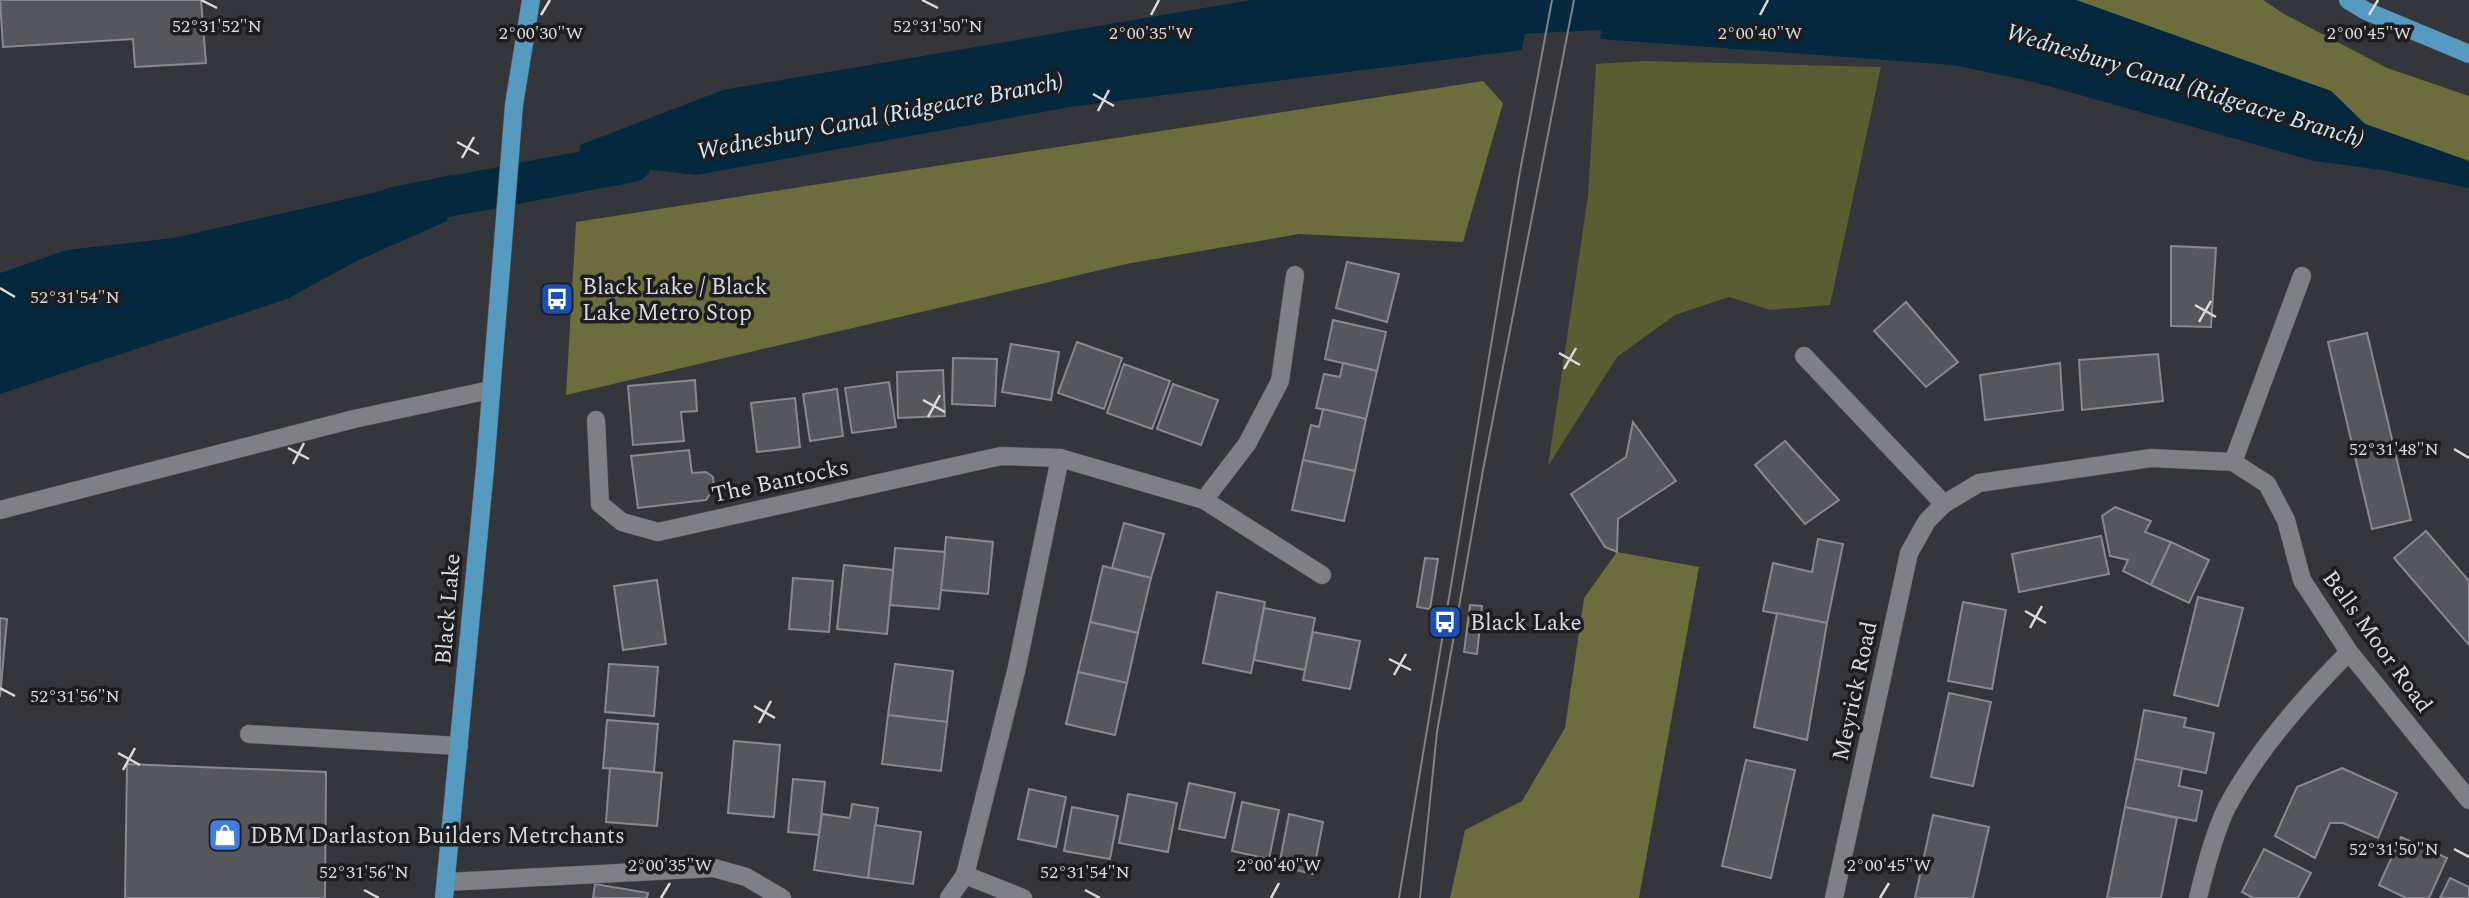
<svg xmlns="http://www.w3.org/2000/svg" width="2469" height="898" font-family="Spectral,serif">
	<style>
		.green { fill: #5a5c31 }
		.forest { fill: #6b6d3c }
		.water { fill: #04293e }
		.pier { fill: #35363b }
		.lines { fill: none; stroke-linecap: round; stroke-linejoin: round }
		.canal { stroke: #04293e; stroke-width: 40 }
		.building { fill: #56575d; stroke: #88898f; stroke-width: 2 }
		.minor-casing { stroke: #515257; stroke-width: 19 }
		.major-casing { stroke: #515257; stroke-width: 19 }
		.minor { stroke: #7f7f86; stroke-width: 18 }
		.major { stroke: #549ac1; stroke-width: 18 }
		.tram { stroke: #808085; stroke-width: 2 }
		.ticks { fill: none; stroke: #dadade; stroke-width: 2.5 }
		.labels { text-anchor: middle; stroke-width: 7; stroke-linejoin: round; paint-order: stroke }
		.poi-label { font-size: 23px; fill: #dadade; stroke: #1d1d20; text-anchor: start }
		.street-label { font-size: 23px; fill: #dadade; stroke: #1d1d20 }
		.water-label { font-size: 24px; font-style: italic; fill: #cce9fc; stroke: #1d1d20 }
		.ticks-label { font-size: 18px; text-anchor: middle; fill: #dadade; stroke: #1d1d20; stroke-width: 7; stroke-linejoin: round; paint-order: stroke }
	</style>
	<rect width="100%" height="100%" fill="#35363b"/>
	<path class="green" d="M1645 61 1881 67 1830 305 1770 310 1729 297 1675 315 1617 357 1548 466 1588 196 1596 64Z"/>
	<g class="forest">
		<path d="M2076 0H2263L2284 14 2387 68 2469 96V161L2365 124 2331 91Z"/>
		<path d="M1483 81 1503 103 1463 242 1299 234 1126 264 566 395 576 222Z"/>
		<path d="M1617 552 1699 567 1639 898H1450L1465 830 1522 801 1565 728 1584 598Z"/>
	</g>
	<g class="water">
		<path d="M1251 0H1532L1522 50 1070 107 696 175 645 169 577 190 580 145 723 90Z"/>
		<path d="M1606 0H2076L2331 91 2365 124 2469 161V188L2382 170 2314 161 2034 82 1953 65 1600 39Z"/>
		<path d="M451 175 447 221 357 261 287 299 0 394V273L67 250 173 238Z"/>
	</g>
	<path class="pier" d="M1532 0H1535L1525 51 1521 54Z"/>
	<g class="lines">
		<g class="canal">
			<path d="M1476 16 1658 7"/>
			<path d="M394 207 632 162"/>
		</g>
	</g>
	<g class="building">
		<path d="M0 0H201L206 63 135 67 133 39 3 47Z"/>
		<path d="M2171 246 2216 248 2211 327 2171 326Z"/>
		<path d="M1347 262 1399 274 1387 322 1336 308Z"/>
		<path d="M1906 302 1958 362 1926 387 1874 331Z"/>
		<path d="M1333 320 1386 332 1377 371 1325 359Z"/>
		<path d="M2367 333 2411 520 2372 529 2328 342Z"/>
		<path d="M1077 342 1122 358 1104 409 1058 393Z"/>
		<path d="M1011 344 1059 352 1051 400 1002 392Z"/>
		<path d="M2158 354 2163 401 2082 410 2079 360Z"/>
		<path d="M953 358 997 359 995 406 952 404Z"/>
		<path d="M1343 363 1377 371 1366 419 1316 408 1324 374 1340 377Z"/>
		<path d="M2060 363 2063 410 1985 420 1980 375Z"/>
		<path d="M1124 364 1170 381 1152 429 1107 413Z"/>
		<path d="M943 370 945 416 898 418 897 372Z"/>
		<path d="M695 380 697 411 681 412 684 441 633 445 628 386Z"/>
		<path d="M889 382 896 427 852 433 845 388Z"/>
		<path d="M1173 384 1218 400 1201 445 1157 429Z"/>
		<path d="M837 389 843 436 810 441 803 394Z"/>
		<path d="M795 398 800 447 757 452 751 403Z"/>
		<path d="M1323 409 1366 419 1355 471 1303 460 1311 425 1319 427Z"/>
		<path d="M1633 422 1676 481 1618 519 1617 552 1605 547 1571 494 1626 457Z"/>
		<path d="M1785 441 1839 500 1805 524 1755 465Z"/>
		<path d="M689 450 692 473 706 472 713 477 714 488 706 500 638 508 631 456Z"/>
		<path d="M1303 460 1355 471 1344 521 1292 510Z"/>
		<path d="M2115 507 2151 521 2145 532 2171 542 2151 585 2123 571 2128 560 2110 556 2102 516Z"/>
		<path d="M1124 523 1164 534 1151 578 1112 568Z"/>
		<path d="M2426 531 2469 581V645L2394 558Z"/>
		<path d="M2101 536 2109 574 2019 592 2012 554Z"/>
		<path d="M946 537 993 542 988 594 941 590Z"/>
		<path d="M1818 539 1843 544 1827 623 1763 611 1773 563 1812 572Z"/>
		<path d="M2171 542 2209 560 2189 603 2151 585Z"/>
		<path d="M895 548 945 552 939 609 890 605Z"/>
		<path d="M1425 558 1438 559 1430 609 1417 607Z"/>
		<path d="M844 565 893 570 887 634 837 629Z"/>
		<path d="M1103 566 1151 578 1138 633 1090 622Z"/>
		<path d="M793 578 833 581 829 632 789 629Z"/>
		<path d="M657 580 666 644 623 650 614 586Z"/>
		<path d="M1217 592 1265 602 1251 673 1203 663Z"/>
		<path d="M2198 597 2243 608 2218 706 2174 695Z"/>
		<path d="M1963 602 2006 610 1992 689 1948 681Z"/>
		<path d="M1470 605 1482 606 1477 654 1464 652Z"/>
		<path d="M1264 608 1315 618 1305 670 1254 660Z"/>
		<path d="M1777 613 1827 623 1807 740 1754 727Z"/>
		<path d="M0 618 7 619 0 697Z"/>
		<path d="M1090 622 1138 633 1127 683 1078 672Z"/>
		<path d="M1313 632 1360 641 1350 689 1303 680Z"/>
		<path d="M609 664 658 667 654 716 605 712Z"/>
		<path d="M895 664 953 671 947 722 888 715Z"/>
		<path d="M1078 672 1127 683 1115 735 1066 724Z"/>
		<path d="M1949 693 1991 702 1973 786 1931 777Z"/>
		<path d="M2144 710 2186 718 2184 727 2214 733 2206 773 2135 759Z"/>
		<path d="M888 715 947 722 941 771 882 764Z"/>
		<path d="M607 720 658 724 654 772 603 768Z"/>
		<path d="M734 741 780 745 774 817 728 813Z"/>
		<path d="M2135 759 2182 768 2179 786 2202 791 2196 821 2125 807Z"/>
		<path d="M1746 760 1795 770 1771 878 1722 866Z"/>
		<path d="M127 764 326 772 325 898H125Z"/>
		<path d="M610 768 662 773 657 826 606 822Z"/>
		<path d="M2342 768 2397 793 2378 838 2343 823H2330L2315 858 2275 836 2297 787Z"/>
		<path d="M793 779 825 782 819 835 788 832Z"/>
		<path d="M1189 783 1235 793 1225 838 1179 829Z"/>
		<path d="M1029 789 1066 797 1056 847 1018 839Z"/>
		<path d="M1128 794 1177 803 1168 852 1119 843Z"/>
		<path d="M1242 802 1279 810 1269 859 1232 851Z"/>
		<path d="M852 804 878 808 868 878 814 870 822 814 850 818Z"/>
		<path d="M1072 807 1118 816 1110 859 1064 851Z"/>
		<path d="M2125 807 2177 818 2161 898H2107Z"/>
		<path d="M1289 814 1323 822 1313 874 1279 866Z"/>
		<path d="M1933 815 1989 827 1973 898H1915Z"/>
		<path d="M875 825 921 832 913 884 868 878Z"/>
		<path d="M2401 837 2447 858 2429 898H2406L2379 885Z"/>
		<path d="M2264 849 2311 873 2298 898H2253L2242 892Z"/>
		<path d="M2450 878 2469 887V898H2440Z"/>
		<path d="M595 884 648 893 647 898H593Z"/>
	</g>
	<g class="lines">
		<defs>
			<g id="minor">
				<path d="M2302 276 2233 462 2267 484 2286 520 2302 580 2349 652 2469 800"/>
				<path d="M1804 356 1944 504"/>
				<path d="M596 420 600 504 622 522 658 532 1001 456 1060 458 1017 667 965 875 949 898"/>
				<path d="M1060 458 1204 500 1322 575"/>
				<path d="M1204 500 1247 444 1280 381 1295 275"/>
				<path d="M0 510 354 419 490 390"/>
				<path d="M249 734 459 746"/>
				<path d="M965 875 1023 898"/>
				<path d="M447 882 714 868 746 877 782 898"/>
				<path d="M1834 898 1909 553 1927 521 1944 504 1979 483 2151 458 2233 462"/>
				<path d="M2198 898C2205 869 2214 833 2227 807 2257 750 2304 697 2349 652"/>
			</g>
			<g id="major">
				<path d="M2348 0 2366 11 2469 54"/>
				<path d="M444 898 485 468 514 105 531 0"/>
			</g>
		</defs>
		<use href="#minor" class="minor-casing"/>
		<use href="#major" class="major-casing"/>
		<use href="#minor" class="minor"/>
		<use href="#major" class="major"/>
		<g class="tram">
			<path d="M1399 898 1519 177 1552 0"/>
			<path d="M1420 898 1437 732 1483 470 1574 0"/>
		</g>
	</g>
	<path class="ticks" d="M201 0 217 8M922 0 938 8M541 15 550 0M1151 15 1159 0M1760 15 1768 0M2369 15 2378 0M1093 94 1114 106M1098 111 1109 90M457 142 479 154M462 158 474 137M0 288 15 297M2195 305 2216 317M2199 322 2211 301M1559 353 1580 365M1564 369 1576 348M923 400 945 412M928 417 940 395M288 448 309 459M2454 449 2469 458M293 464 304 443M2025 611 2046 623M2030 628 2042 606M1389 659 1411 670M1394 675 1406 654M0 688 15 696M754 706 775 718M759 723 771 701M118 753 140 765M123 770 135 748M2454 849 2469 857M364 890 379 898M1085 890 1100 898M661 898 670 883M1271 898 1279 883M1880 898 1889 883"/>
	<defs>
		<symbol id="bus-square" viewBox="-11 -11 22 22"><rect x="-9" y="-9" width="18" height="18" rx="4" fill="#1a4fb4" stroke="#1d1d20"/><path d="M-5-6H5V4H4V6H2V4H-2V6H-4V4H-5ZM-3.5-4V0h7V-4ZM-3.5 1.2v1.5H-2V1.2ZM2 1.2v1.5H3.5V1.2Z" fill="#fff"/></symbol>
		<symbol id="shop-square" viewBox="-11 -11 22 22"><rect x="-9" y="-9" width="18" height="18" rx="4" fill="#3f7fe0" stroke="#1d1d20"/><path d="M-5-2.5h2.3a2.7 3.5 0 0 1 5.4 0H5L5.5 6h-11ZM-1.5-2.5h3a1.5 2.3 0 0 0-3 0Z" fill="#fff"/></symbol>
	</defs>
	<g fill-rule="evenodd">
		<use href="#bus-square" x="538" y="280" width="38" height="38"/>
		<use href="#bus-square" x="1426" y="603" width="38" height="38"/>
		<use href="#shop-square" x="206" y="816" width="38" height="38"/>
	</g>
	<g class="labels">
		<g class="poi-label">
			<text x="582" y="294">Black Lake / Black<tspan x="582" dy="26">Lake Metro Stop</tspan></text>
			<text x="1470" y="630">Black Lake</text>
			<text x="250" y="843">DBM Darlaston Builders Metrchants</text>
		</g>
		<g class="street-label">
			<text transform="translate(780 480) rotate(-12)" y="8">The Bantocks</text>
			<text transform="translate(447 609) rotate(-85)" y="8">Black Lake</text>
			<text transform="translate(2378 641) rotate(54)" y="8">Bells Moor Road</text>
			<text transform="translate(1854 691) rotate(-78)" y="8">Meyrick Road</text>
		</g>
		<g class="water-label">
			<text transform="translate(2185 85) rotate(17)" y="8">Wednesbury Canal (Ridgeacre Branch)</text>
			<text transform="translate(880 116) rotate(-11)" y="8">Wednesbury Canal (Ridgeacre Branch)</text>
		</g>
	</g>
	<g class="ticks-label">
		<text x="217" y="32">52°31'52"N</text>
		<text x="938" y="32">52°31'50"N</text>
		<text x="541" y="39">2°00'30"W</text>
		<text x="1151" y="39">2°00'35"W</text>
		<text x="1760" y="39">2°00'40"W</text>
		<text x="2369" y="39">2°00'45"W</text>
		<text x="75" y="303">52°31'54"N</text>
		<text x="2394" y="455">52°31'48"N</text>
		<text x="75" y="702">52°31'56"N</text>
		<text x="2394" y="855">52°31'50"N</text>
		<text x="670" y="871">2°00'35"W</text>
		<text x="1279" y="871">2°00'40"W</text>
		<text x="1889" y="871">2°00'45"W</text>
		<text x="364" y="878">52°31'56"N</text>
		<text x="1085" y="878">52°31'54"N</text>
	</g>
</svg>
